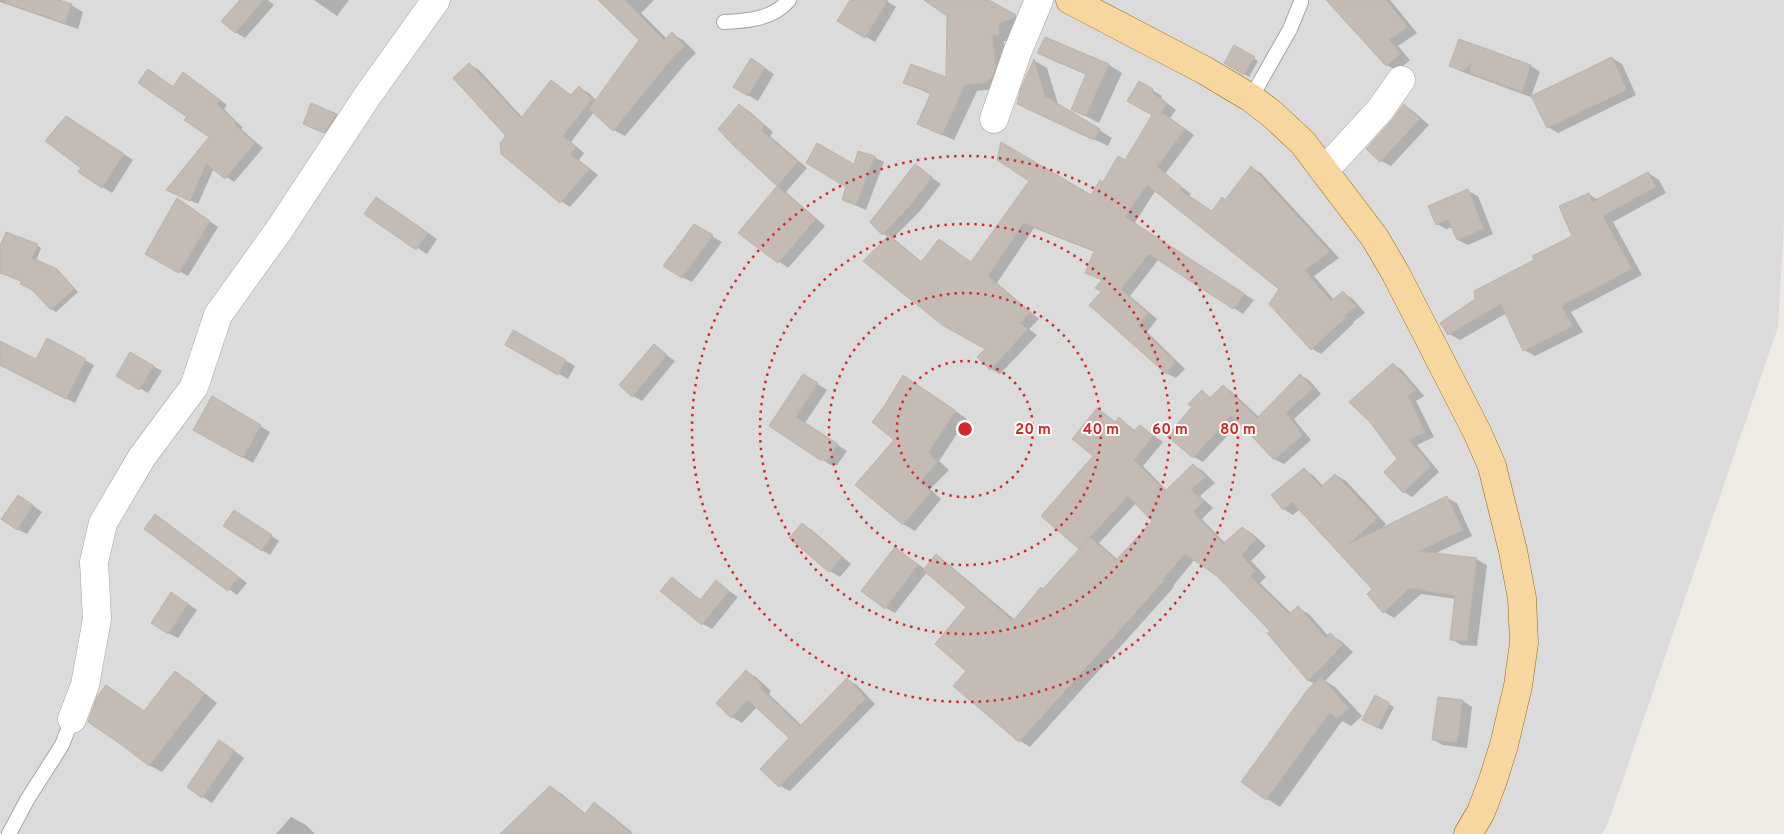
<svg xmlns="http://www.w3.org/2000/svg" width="1784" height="834" font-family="Overpass,sans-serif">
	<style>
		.residential { fill: #dcdbdb }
		.shadow { fill: #0003; fill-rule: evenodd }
		.building { fill: #c3bbb4; stroke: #bfb3a7 }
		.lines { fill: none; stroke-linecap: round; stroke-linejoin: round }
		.lane-casing { stroke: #a5a5a5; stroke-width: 16 }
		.street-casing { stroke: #a5a5a5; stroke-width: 29 }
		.primary-casing { stroke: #926a06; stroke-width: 29 }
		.lane { stroke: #fff; stroke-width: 14 }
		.street { stroke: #fff; stroke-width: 28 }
		.primary { stroke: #f8d69f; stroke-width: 28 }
		.ring { fill: none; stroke: #d62828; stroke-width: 2.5; stroke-dasharray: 2.5 5 }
		.centre { fill: #d62828; stroke: #fff; stroke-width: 2.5 }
		.ring-label { font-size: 15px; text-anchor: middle; font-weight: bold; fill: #d62828; stroke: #fff; stroke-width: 4; stroke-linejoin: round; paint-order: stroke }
	</style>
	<rect width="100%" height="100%" fill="#eeebe4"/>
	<path class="residential" d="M0 0H1784V224L1778 327 1607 826 1602 834H0Z"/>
	<g class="shadow">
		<path d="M0 0H55L71 5 83 12 78 29 0 2Z"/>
		<path d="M241 0H268L274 5 245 38 235 32Z"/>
		<path d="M314 0H349L337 16Z"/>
		<path d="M612 0H654L641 13 667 39 672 34 683 40 696 53 687 62 625 136 614 130 594 112 571 142 584 153 579 160 598 175 570 207 561 201 508 135 469 64 479 70 523 118 552 82 572 96 580 88 589 93 597 101 641 40Z"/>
		<path d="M851 0H885L896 7 875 42 838 21Z"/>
		<path d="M965 0H986L1027 23 1010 31 1011 41H1004L1008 72 996 89 977 91 954 140 931 130 932 95 905 82 947 79Z"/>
		<path d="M1332 0H1390L1417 33 1398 46 1410 60 1397 71 1387 65 1329 2Z"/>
		<path d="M1045 38 1109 65 1122 73 1099 123 1072 109 1087 75 1052 60 1039 53Z"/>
		<path d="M1460 41 1531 66 1540 72 1531 97 1460 71 1451 66Z"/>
		<path d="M1234 47 1258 61 1249 77 1225 63Z"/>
		<path d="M1612 58 1622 64 1636 95 1558 133 1548 127Z"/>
		<path d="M1035 61 1047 68 1058 104 1112 138 1108 146 1019 103 1023 88Z"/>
		<path d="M761 65 774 74 758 101 734 87Z"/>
		<path d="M191 78 227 105 224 109 243 128 241 129 263 148 234 182 214 168 198 204 176 194 211 136 188 116 174 88Z"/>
		<path d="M1139 82 1162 96 1161 98 1176 110 1170 118 1194 135 1165 174 1191 194 1189 196 1213 212 1225 200 1251 168 1261 173 1339 258 1314 276 1334 300 1343 293 1353 299 1365 313 1353 322 1354 323 1321 354 1312 349 1280 289 1156 190 1134 224 1254 300 1243 314 1159 259 1130 296 1157 319 1147 332 1185 369 1176 378 1166 373 1103 292V280L1095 252 1034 228 997 283 1039 319 1029 329 1037 335 1000 374 991 369 987 349 889 237 883 234 915 166 941 184 920 211 893 238 922 262 972 263 1031 180 1091 196 1125 162 1154 115Z"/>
		<path d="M1404 105 1413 111 1429 125 1391 166 1381 161 1393 121Z"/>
		<path d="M740 106 749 111 773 132 770 136 807 168 786 192 825 226 788 268 740 233 779 186 733 143Z"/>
		<path d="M336 115 346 120 330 135 304 124Z"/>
		<path d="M76 123 133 160 112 193 79 172 82 168Z"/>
		<path d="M874 157 884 162 866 210 843 200Z"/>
		<path d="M1648 173 1659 180 1666 193 1613 222 1642 275 1571 312 1583 332 1535 356 1524 350 1507 313 1460 340 1449 334 1536 261 1574 236 1589 194 1598 200Z"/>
		<path d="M1468 191 1478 196 1493 234 1468 245 1458 240 1453 227 1446 229 1437 224Z"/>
		<path d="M377 198 437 239 427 254 366 214Z"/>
		<path d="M186 205 218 227 188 276 146 253Z"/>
		<path d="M694 226 722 242 692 282 682 277Z"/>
		<path d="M37 245 41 248 36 261 61 273 78 292 56 312 51 309 34 290 23 281 0 273V246Z"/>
		<path d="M514 331 575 366 568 379 507 344Z"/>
		<path d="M48 340 94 365 75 403 0 365V342L37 361Z"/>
		<path d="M654 346 675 361 642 401 633 396Z"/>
		<path d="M130 354 162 371 148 393 118 376Z"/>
		<path d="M1393 364 1402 370 1424 396 1416 401 1434 437 1417 445 1439 472 1412 497 1404 492 1399 459Z"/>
		<path d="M1300 375 1309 380 1321 394 1294 419 1311 440 1284 464 1274 459 1240 422 1203 462 1194 457V407L1202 392 1212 398 1223 386 1232 392 1259 417Z"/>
		<path d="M813 381 827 390 805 423 847 451 837 465H831L821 459 771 425Z"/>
		<path d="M914 383 967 419 939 461 949 470 930 489 941 499 915 531 903 524Z"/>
		<path d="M212 398 270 432 253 463 194 429Z"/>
		<path d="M1098 410 1116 422 1120 419 1136 431 1140 426 1163 442 1143 466 1167 491 1193 465 1203 471 1215 483 1200 496 1213 508 1202 519 1226 544 1243 528 1253 534 1266 546 1251 561 1266 577 1260 583 1292 614 1298 608 1309 614 1329 637 1331 635 1341 641 1353 652 1325 681 1335 687 1362 716 1351 726 1342 721 1280 807 1267 799 1315 684 1309 681 1269 633 1271 631 1218 575 1195 559 1173 586 1174 587 1030 747 1020 741 955 686 968 670 967 607 927 572 895 613 886 608 895 548 925 569 936 556 946 562 1015 620 1081 548H1080L1094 456ZM1136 503 1154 521 1118 560 1099 543Z"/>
		<path d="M1304 470 1314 476 1323 486 1336 475 1346 481 1386 524 1381 529 1447 498 1457 503 1472 536 1434 554 1476 559 1487 565 1477 646 1461 645 1451 639 1456 599 1421 594 1394 618 1384 612 1368 594 1374 589 1300 509 1293 515 1283 509Z"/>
		<path d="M28 502 42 512 27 534 17 529Z"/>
		<path d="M242 516 279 541 270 555 262 550Z"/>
		<path d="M164 521 247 583 237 595 146 529Z"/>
		<path d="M802 525 812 530 851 564 840 577 830 571 791 538Z"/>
		<path d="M672 578 701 600 716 582 738 597 712 629 703 624Z"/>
		<path d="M181 599 197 610 178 638 168 633Z"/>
		<path d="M746 672 756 677 771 691 769 694 802 726 847 680 857 685 875 704 790 791 780 786 790 738 757 707 742 723 732 717 718 703Z"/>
		<path d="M175 673 188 680 217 703 162 772 149 765 120 742 106 686 145 712Z"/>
		<path d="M1376 697 1394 707 1382 730 1364 720Z"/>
		<path d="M1463 701 1472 707 1467 748 1443 745 1434 740Z"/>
		<path d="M229 747 244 758 212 803 188 787Z"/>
		<path d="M550 787 562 794 586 814 595 804 606 811 633 833 502 834Z"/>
		<path d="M291 817 306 825 315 834H276Z"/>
	</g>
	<g class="building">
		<path d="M7 0H59L72 4 65 23 6 3Z"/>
		<path d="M240 0H264L235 33 221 21Z"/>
		<path d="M598 0H625L664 40 672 32 685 46 675 55 613 131 589 109 639 40Z"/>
		<path d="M850 0H888L865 38 837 21Z"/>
		<path d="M924 0H989L1016 15 1015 17 999 24V35H992L996 65 992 78 984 83 965 85 942 135 917 124 931 93 903 83 911 64 946 77 947 16Z"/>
		<path d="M1326 0H1386L1408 27 1389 40 1401 54 1386 66Z"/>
		<path d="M1045 37 1109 64 1086 116 1071 110 1086 74 1037 53Z"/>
		<path d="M1459 39 1531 65 1522 92 1469 73 1472 62 1463 71 1449 66Z"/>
		<path d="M1234 45 1255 57 1244 75 1224 63Z"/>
		<path d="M1612 57 1627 90 1547 128 1531 96Z"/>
		<path d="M751 58 765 68 748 96 733 87Z"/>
		<path d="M1034 59 1045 96 1100 129 1094 140 1017 104 1021 88Z"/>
		<path d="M469 63 521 118 551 80 571 95 579 86 592 99 563 136 576 147 570 154 590 169 560 203 501 154 500 143 506 136 453 78Z"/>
		<path d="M148 69 173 87 183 72 220 100 217 104 236 122 234 124 255 143 225 179 206 164 190 201 166 190 209 137 184 120 187 117 138 83Z"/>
		<path d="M1139 81 1153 89 1152 92 1167 103 1161 112 1185 129 1157 167 1182 187 1180 190 1212 211 1222 197 1225 200 1251 166 1314 234 1312 236 1314 235 1330 252 1305 270 1331 301 1343 291 1356 307 1344 316 1346 317 1311 350 1269 304 1279 289 1147 185 1125 217 1245 294 1233 309 1149 254 1121 289 1148 313 1138 326 1176 362 1166 374 1089 305 1101 292 1095 288 1102 280 1085 273 1094 251 1024 223 988 276 1030 312 1020 323 1028 329 990 370 977 357 985 349 942 325 863 261 889 235 921 262 939 239 971 262 1029 181 997 160 1001 142 1091 195 1100 180 1103 182 1118 156 1125 160 1152 115 1127 101Z"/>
		<path d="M311 103 337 114 324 133 303 124Z"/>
		<path d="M739 104 765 126 761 130 798 162 777 186 732 144 718 129Z"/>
		<path d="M1404 104 1420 119 1380 162 1366 149 1392 120Z"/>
		<path d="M66 116 124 154 102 188 78 172 81 168 45 141Z"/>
		<path d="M817 143 854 164 858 151 875 156 856 205 842 200 846 187 806 163Z"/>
		<path d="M915 164 932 177 910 206 882 235 870 222Z"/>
		<path d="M1648 172 1656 187 1603 216 1632 269 1561 306 1573 326 1523 351 1501 304 1448 335 1440 323 1475 299 1474 291 1534 260 1532 256 1572 236 1559 206 1589 193 1592 202Z"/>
		<path d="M777 186 816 219 778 263 738 233Z"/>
		<path d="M1468 189 1484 229 1457 240 1448 219 1436 225 1428 206Z"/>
		<path d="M376 197 428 233 416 250 364 214Z"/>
		<path d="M177 198 210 221 179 273 145 254Z"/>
		<path d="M694 224 713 235 682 278 663 266Z"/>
		<path d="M6 232 38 244 32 258 57 269 74 289 51 310 32 290 20 284 21 281 0 273V246Z"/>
		<path d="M513 330 566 360 558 375 505 345Z"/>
		<path d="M47 338 86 359 66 399 0 365V341L36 359Z"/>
		<path d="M654 344 667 355 632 397 619 385Z"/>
		<path d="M130 352 154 366 139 390 116 376Z"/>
		<path d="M1393 363 1416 390 1408 396 1425 432 1409 440 1431 466 1403 493 1384 472 1397 459 1370 422 1349 402Z"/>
		<path d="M803 374 818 383 796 417 838 444 828 460H820L769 426Z"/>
		<path d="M1300 374 1313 388 1286 413 1303 435 1274 460 1247 431 1231 416 1193 458 1167 436 1192 407 1188 404 1202 390 1210 398 1223 385 1257 418Z"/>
		<path d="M903 375 956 411 928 453 938 462 920 482 931 492 903 525 855 485 894 440 872 422 885 405Z"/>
		<path d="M212 396 261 425 243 458 193 430Z"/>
		<path d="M1097 408 1115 422 1119 417 1134 431 1140 425 1153 436 1134 460 1165 491 1193 464 1206 477 1191 490 1204 501 1193 512 1223 544 1242 527 1257 539 1241 555 1256 571 1250 576 1289 614 1298 606 1326 638 1330 633 1343 645 1308 681 1267 633 1270 631 1217 576 1185 554 1163 579 1164 581 1019 742 953 686 966 671 935 644 966 607 923 570 936 554 1013 621 1041 587 1043 589 1090 537 1116 560 1152 521 1128 496 1079 549 1041 516 1093 456 1072 439Z"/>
		<path d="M1304 468 1321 487 1335 474 1377 518 1349 544 1447 496 1463 530 1419 551 1477 558 1467 641 1450 640 1455 596 1410 588 1383 613 1367 594 1372 589 1292 502 1283 510 1271 495Z"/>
		<path d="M18 495 33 505 17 530 1 519Z"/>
		<path d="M234 510 272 535 262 551 223 526Z"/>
		<path d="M155 514 239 577 228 591 144 529Z"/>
		<path d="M802 523 842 557 829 572 789 538Z"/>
		<path d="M895 547 918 565 885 609 861 591Z"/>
		<path d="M672 577 700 600 716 580 729 591 702 625 660 591Z"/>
		<path d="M171 592 188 604 168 634 151 623Z"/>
		<path d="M746 670 762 685 760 688 800 726 847 678 866 698 779 787 760 769 789 738 748 700 731 718 716 703Z"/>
		<path d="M175 671 205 694 149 766 119 743 88 722 97 697 106 685 144 711Z"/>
		<path d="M1321 677 1349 708 1337 719 1330 712 1266 800 1241 782 1308 689Z"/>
		<path d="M1375 695 1390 703 1378 728 1362 720Z"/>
		<path d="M1438 697 1463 700 1457 743 1432 740Z"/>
		<path d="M219 740 235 751 202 798 187 787Z"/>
		<path d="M550 786 585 814 594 802 632 834H500Z"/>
	</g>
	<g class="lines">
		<defs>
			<g id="lane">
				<path d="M724 22C748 21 773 19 789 0"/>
				<path d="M1251 98 1290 29 1301 2"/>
				<path d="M9 834 27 800 62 745 72 719"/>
			</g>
			<g id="street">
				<path d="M994 119 1017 53 1039 0"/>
				<path d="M1324 171 1380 110 1401 80"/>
				<path d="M72 719 85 685 97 619 94 562 103 523 142 457 194 387 218 315 279 230 368 95 436 0"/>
			</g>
			<path id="primary" d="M1070 0 1204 70 1251 98 1272 114 1303 143 1375 238 1396 274 1477 432 1492 466 1513 551 1522 598 1524 643 1518 686 1504 745 1493 780 1481 812 1468 834"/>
		</defs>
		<use href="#lane" class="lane-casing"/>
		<use href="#street" class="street-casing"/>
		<use href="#primary" class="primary-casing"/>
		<use href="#lane" class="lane"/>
		<use href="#street" class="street"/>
		<use href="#primary" class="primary"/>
	</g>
	<g class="ring">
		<circle cx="965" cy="429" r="68"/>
		<circle cx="965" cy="429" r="136"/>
		<circle cx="965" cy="429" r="205"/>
		<circle cx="965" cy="429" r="273"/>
	</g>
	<circle cx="965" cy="429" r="8" class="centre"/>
	<g class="ring-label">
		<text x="1033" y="434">20 m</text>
		<text x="1101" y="434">40 m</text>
		<text x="1170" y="434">60 m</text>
		<text x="1238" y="434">80 m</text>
	</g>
</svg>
